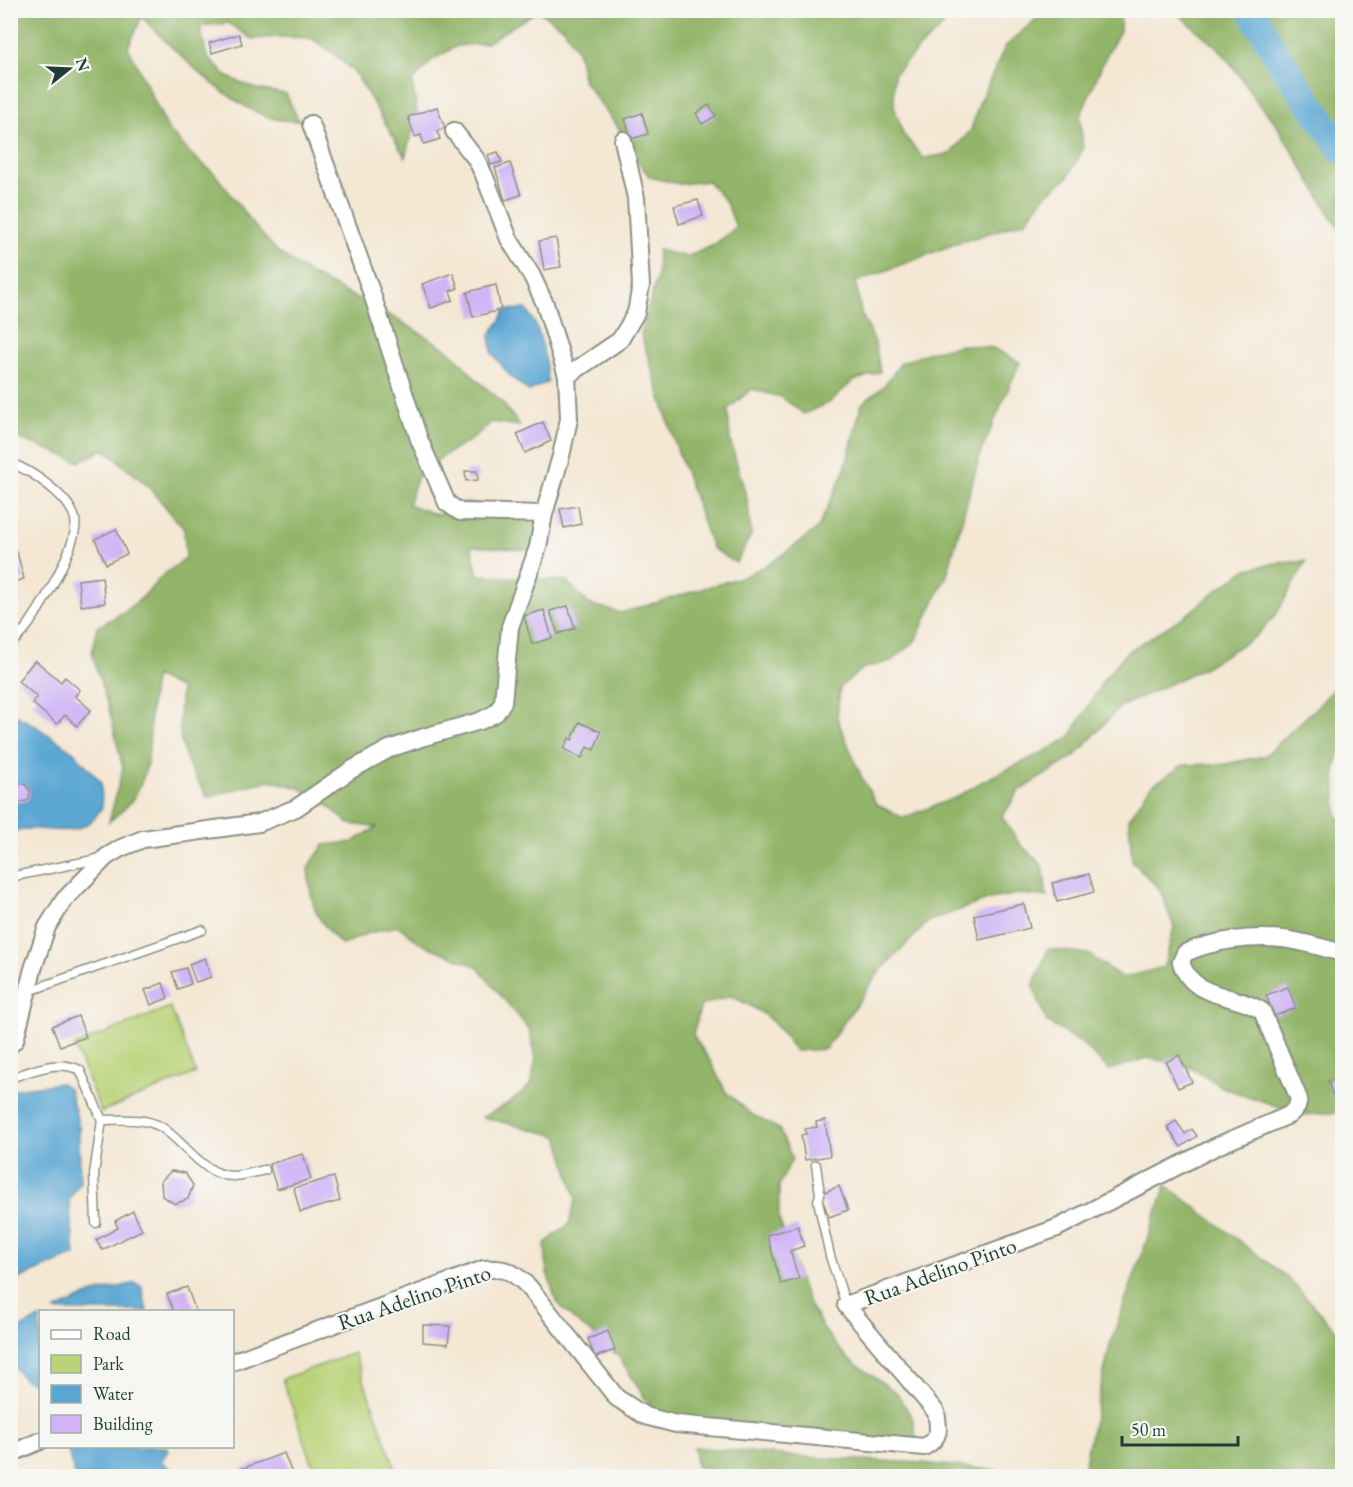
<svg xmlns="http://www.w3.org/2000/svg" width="1353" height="1487" font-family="'EB Garamond',serif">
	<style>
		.green { fill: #bad379; stroke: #6c8856; stroke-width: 1.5 }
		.forest { fill: #93b569; stroke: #59794e; stroke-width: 1.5 }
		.water { fill: #5ba7d4; stroke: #3d7284; stroke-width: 1.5 }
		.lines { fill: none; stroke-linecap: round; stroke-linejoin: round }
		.river { stroke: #5ba7d4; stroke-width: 28 }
		.building { fill: #d0b4f6 }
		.service-casing { stroke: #8a9284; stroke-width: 11 }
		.minor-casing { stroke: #8a9284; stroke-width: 20 }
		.service { stroke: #fff; stroke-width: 8 }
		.minor { stroke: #fff; stroke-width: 16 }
		.labels { text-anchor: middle; stroke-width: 4.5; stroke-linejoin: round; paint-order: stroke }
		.street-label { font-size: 22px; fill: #1f3d34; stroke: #f6f6f2 }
	</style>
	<rect width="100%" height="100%" fill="#f6f6f2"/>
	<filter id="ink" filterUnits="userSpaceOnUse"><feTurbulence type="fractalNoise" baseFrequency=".0167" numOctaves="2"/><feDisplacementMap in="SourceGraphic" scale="12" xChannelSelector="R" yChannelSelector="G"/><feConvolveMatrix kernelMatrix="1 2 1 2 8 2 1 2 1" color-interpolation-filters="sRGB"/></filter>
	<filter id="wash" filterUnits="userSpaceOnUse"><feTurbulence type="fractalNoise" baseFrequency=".008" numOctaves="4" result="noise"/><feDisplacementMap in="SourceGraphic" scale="24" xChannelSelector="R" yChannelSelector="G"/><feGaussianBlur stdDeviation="1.35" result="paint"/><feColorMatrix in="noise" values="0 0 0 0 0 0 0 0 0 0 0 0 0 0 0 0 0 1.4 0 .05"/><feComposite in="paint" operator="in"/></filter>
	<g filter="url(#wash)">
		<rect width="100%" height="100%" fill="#f4e7d3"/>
		<g class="green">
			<path d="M170 1007 196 1073 101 1112 74 1046Z"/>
			<path d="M354 1353 396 1470 378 1476H317L282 1379Z"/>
		</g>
		<g class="forest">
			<path d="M11 11H949L943 26 919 48 894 74V106L903 134 923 158 950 154 971 130 979 104 1005 47 1045 11H1121L1120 31 1105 58 1080 117 1083 149 1068 177 1045 196 1026 221 955 244 856 282 861 313 875 342 880 372 853 381 830 402 804 414 781 397 752 389 728 409 730 440 748 503 751 535 736 563 712 548 675 443 641 334 657 277 658 250 687 257 714 245 736 227 726 202 708 181 679 184 650 177 631 153 618 127 584 82 578 53 564 28 538 11 486 43 457 46 432 60 412 82 417 112 405 157 356 74 334 54 311 38 282 37 252 39 228 23 200 26 207 57 228 77 256 89 286 94 299 121C290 120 280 121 272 118 232 108 171 48 142 17L128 47 168 129 191 154 215 174 257 229 278 252 308 273 395 318 450 351 477 380 500 400 520 426 492 422 468 442 443 456 419 474 408 504 437 515 463 503 494 506 521 519 551 531 529 550 471 546 478 575 566 581 589 604 621 613 745 576 771 563 818 528 845 469 862 404 884 386 901 363 929 352 962 345 993 348 1020 362 980 454 947 575 915 641 891 661 864 668 840 687 837 718 861 776 876 804 903 818 957 797 983 781 1042 753 1070 737 1105 678 1127 652 1185 616 1217 590 1247 569 1277 563 1306 561 1276 615 1255 637 1203 668 1120 707 1075 756 1019 791 1002 817 1019 843 1043 866 1047 897 1019 894 990 899 929 921 880 971 825 1049 795 1051C775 1020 765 1012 731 996L701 1005 693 1035 710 1061 726 1092 751 1114 779 1129 792 1158 779 1186V1219L799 1279 811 1308 827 1334 847 1358 897 1393 913 1419 917 1443 662 1416 651 1408 620 1358 598 1338 575 1321 556 1301 547 1272 545 1243 569 1224 576 1198 558 1136 483 1117 507 1104 531 1085 536 1058 529 1029 476 966 422 944 398 926 368 933 342 945C314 917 311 907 308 868L324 845 353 842 377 827 349 824 326 804 300 788 269 780 208 797C180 757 176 736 181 689L155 676C144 719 159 758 133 799 127 808 116 815 109 822L123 768 109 709 92 654 97 627 122 613 143 597 163 575 186 558 184 529 148 486 104 449 79 462 11 435Z"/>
			<path d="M1175 11H1342V234L1275 122 1256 101 1240 76 1222 52Z"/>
			<path d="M1342 678V742L1335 769 1337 815 1342 823V1112L1303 1115 1224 1088 1188 1066 1147 1058 1109 1070 1081 1043 1047 1022 1033 986 1048 949 1088 954 1123 978 1164 967 1174 927 1160 890 1132 861 1129 819 1150 787 1183 765 1225 764 1265 756 1323 701Z"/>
			<path d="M1166 1185 1288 1278 1342 1337V1476H1082L1110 1345Z"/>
			<path d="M694 1447 802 1457 922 1463 1050 1476H729L696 1466Z"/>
		</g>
		<g class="water">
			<path d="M526 309C542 331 545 355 548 382L529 391 511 377 492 353 490 334 501 320 505 310Z"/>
			<path d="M11 713 34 725 74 752 101 782 102 807C99 812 95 819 90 822 66 841 35 820 11 834L10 794 11 799 19 803 29 800 30 792 25 784 15 783 11 788Z"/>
			<path d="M61 1083 69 1089 79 1126 80 1182 69 1200 75 1255 11 1282V1091L21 1088Z"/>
			<path d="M135 1283 142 1287 147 1311H54L91 1294Z"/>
			<path d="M40 1318V1385L25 1380 10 1363 11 1333Z"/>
			<path d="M69 1447H167L168 1451 161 1461 170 1469 173 1476H75L68 1451Z"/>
		</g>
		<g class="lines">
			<path class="river" d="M1251 10 1275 53 1342 150"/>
		</g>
		<g id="blocks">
			<g class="building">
				<path d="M239 34 242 44 212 53 209 43Z"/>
				<path d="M709 105 716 116 702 124 696 113Z"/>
				<path d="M437 107 445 128 437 131 440 139 424 144 421 135 415 137 408 117Z"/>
				<path d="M642 113 648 134 631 139 625 119Z"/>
				<path d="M498 152 502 162 491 165 488 155Z"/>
				<path d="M510 163 521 195 505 200 495 168Z"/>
				<path d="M698 200 703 216 679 224 674 206Z"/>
				<path d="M556 238 561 267 544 270 539 241Z"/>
				<path d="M453 273 458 288 450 291 453 300 431 308 422 284Z"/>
				<path d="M496 285 501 310 473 317 467 292Z"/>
				<path d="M543 422 551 441 525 453 517 434Z"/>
				<path d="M465 471H477L478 480 466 481Z"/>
				<path d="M578 506 581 524 564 528 560 509Z"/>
				<path d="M116 529 127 554 106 564 95 539Z"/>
				<path d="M17 552 24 579 10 583V554Z"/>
				<path d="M102 577 105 603 81 606 78 580Z"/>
				<path d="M568 606 575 628 558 634 550 611Z"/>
				<path d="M544 610 552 638 532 644 524 616Z"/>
				<path d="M35 660 61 682 65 677 80 690 75 696 91 710 77 726 65 715 57 724 32 703 37 697 18 681Z"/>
				<path d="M579 722 601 732 594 750 587 747 582 758 564 749 569 738 572 740Z"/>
				<path d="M15 783 25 784 30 791 29 800 19 803 11 799 10 788Z"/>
				<path d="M1089 874 1094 892 1057 902 1052 883Z"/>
				<path d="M1024 904 1030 928 979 940 974 915Z"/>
				<path d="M205 958 211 977 196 982 189 964Z"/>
				<path d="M186 968 191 984 178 989 172 972Z"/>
				<path d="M163 983 168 998 151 1005 145 990Z"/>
				<path d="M1288 987 1296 1008 1274 1016 1266 995Z"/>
				<path d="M78 1016 86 1037 60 1046 52 1026Z"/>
				<path d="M1179 1055 1192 1082 1178 1088 1166 1062Z"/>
				<path d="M1341 1076 1342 1100 1335 1102 1328 1081Z"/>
				<path d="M825 1120 830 1156 805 1160 801 1135 806 1134 805 1129 817 1127 816 1122Z"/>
				<path d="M1176 1121 1185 1134 1192 1129 1197 1136 1181 1147 1167 1127Z"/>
				<path d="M303 1154 311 1179 277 1189 269 1164Z"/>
				<path d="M171 1171 185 1173 193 1185 188 1199 175 1204 162 1196 161 1181Z"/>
				<path d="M334 1177 340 1201 300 1212 294 1188Z"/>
				<path d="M839 1186 848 1210 829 1217 820 1194Z"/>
				<path d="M133 1211 142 1230 102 1250 96 1240 118 1228 115 1221Z"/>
				<path d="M798 1226 804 1246 790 1251 799 1279 781 1284 767 1235Z"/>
				<path d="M187 1287 196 1312H174L167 1294Z"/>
				<path d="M423 1325 450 1326 448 1344 423 1342Z"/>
				<path d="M608 1331 615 1350 595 1357 588 1339Z"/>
				<path d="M284 1453 293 1476H244L241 1469Z"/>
			</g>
		</g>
	</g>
	<g filter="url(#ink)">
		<use href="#blocks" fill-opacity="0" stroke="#8a9284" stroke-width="1.5"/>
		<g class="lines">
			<defs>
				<g id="service">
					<path d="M10 463C31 470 70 497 75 519 80 541 43 604 29 624 24 631 17 638 10 645"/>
					<path d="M10 877 103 858"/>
					<path d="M29 991 202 930"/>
					<path d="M10 1078C34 1071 56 1059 80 1070L102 1120C120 1120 145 1117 161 1127 184 1141 203 1176 233 1176 243 1176 255 1172 265 1170"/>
					<path d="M816 1165 820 1194 818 1201 830 1256 846 1305"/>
					<path d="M96 1223 94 1174 102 1120"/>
				</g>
				<g id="minor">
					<path d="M311 124 371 291 419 439 447 503 460 512 544 514"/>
					<path d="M567 376 620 340 636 313 641 285 636 198 623 140"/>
					<path d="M10 1045 15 1040 33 969 47 927 64 900 106 857 121 848 143 839 259 823 296 808 351 770 389 749 424 737 480 721 496 713 503 702 510 627 538 547 544 514 561 456 569 419 567 376 545 304 532 276 509 239 484 175 476 159 454 131"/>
					<path d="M232 1362 484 1269C507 1268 512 1271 529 1287L617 1398 645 1416 676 1424 924 1447C941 1438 939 1429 936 1412L846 1305 1057 1228 1217 1146 1289 1115 1297 1107 1299 1099 1262 1011C1236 993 1192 1000 1181 962L1185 953C1214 940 1251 936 1283 939 1302 941 1323 948 1342 953"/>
					<path d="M10 1454 40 1441"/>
				</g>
			</defs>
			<use href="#service" class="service-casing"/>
			<use href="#minor" class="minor-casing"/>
			<use href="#service" class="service"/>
			<use href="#minor" class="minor"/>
		</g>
	</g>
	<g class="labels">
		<g class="street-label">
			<text transform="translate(940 1271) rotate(-20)" y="8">Rua Adelino Pinto</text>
			<text transform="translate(414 1297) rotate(-19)" y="8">Rua Adelino Pinto</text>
		</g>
	</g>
	<rect width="1353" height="1487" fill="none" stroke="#f6f6f2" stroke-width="36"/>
	<rect x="39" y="1310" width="195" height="138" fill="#f6f6f2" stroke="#a0aca6" stroke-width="1.5"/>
	<rect x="51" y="1330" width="30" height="9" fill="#ffffff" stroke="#a0aca6" stroke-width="1.5"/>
	<text x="93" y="1340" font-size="18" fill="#1f3d34">Road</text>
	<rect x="51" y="1355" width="30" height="18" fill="#bad379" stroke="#a0aca6" stroke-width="1.5"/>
	<text x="93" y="1370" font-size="18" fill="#1f3d34">Park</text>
	<rect x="51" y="1385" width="30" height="18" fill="#5ba7d4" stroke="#a0aca6" stroke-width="1.5"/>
	<text x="93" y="1400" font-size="18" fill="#1f3d34">Water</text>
	<rect x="51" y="1415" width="30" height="18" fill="#d0b4f6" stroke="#a0aca6" stroke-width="1.5"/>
	<text x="93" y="1430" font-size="18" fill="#1f3d34">Building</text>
	<g transform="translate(69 69) rotate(72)" stroke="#f6f6f2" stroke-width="4.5" paint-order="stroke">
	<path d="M0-4.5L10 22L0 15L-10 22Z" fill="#1f3d34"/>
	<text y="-9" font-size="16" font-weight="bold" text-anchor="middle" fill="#1f3d34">N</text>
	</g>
	<path d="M1122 1436v9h116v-9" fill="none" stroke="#1f3d34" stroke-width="3"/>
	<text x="1131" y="1436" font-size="18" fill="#1f3d34" stroke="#f6f6f2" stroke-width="4.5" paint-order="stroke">50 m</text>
</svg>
